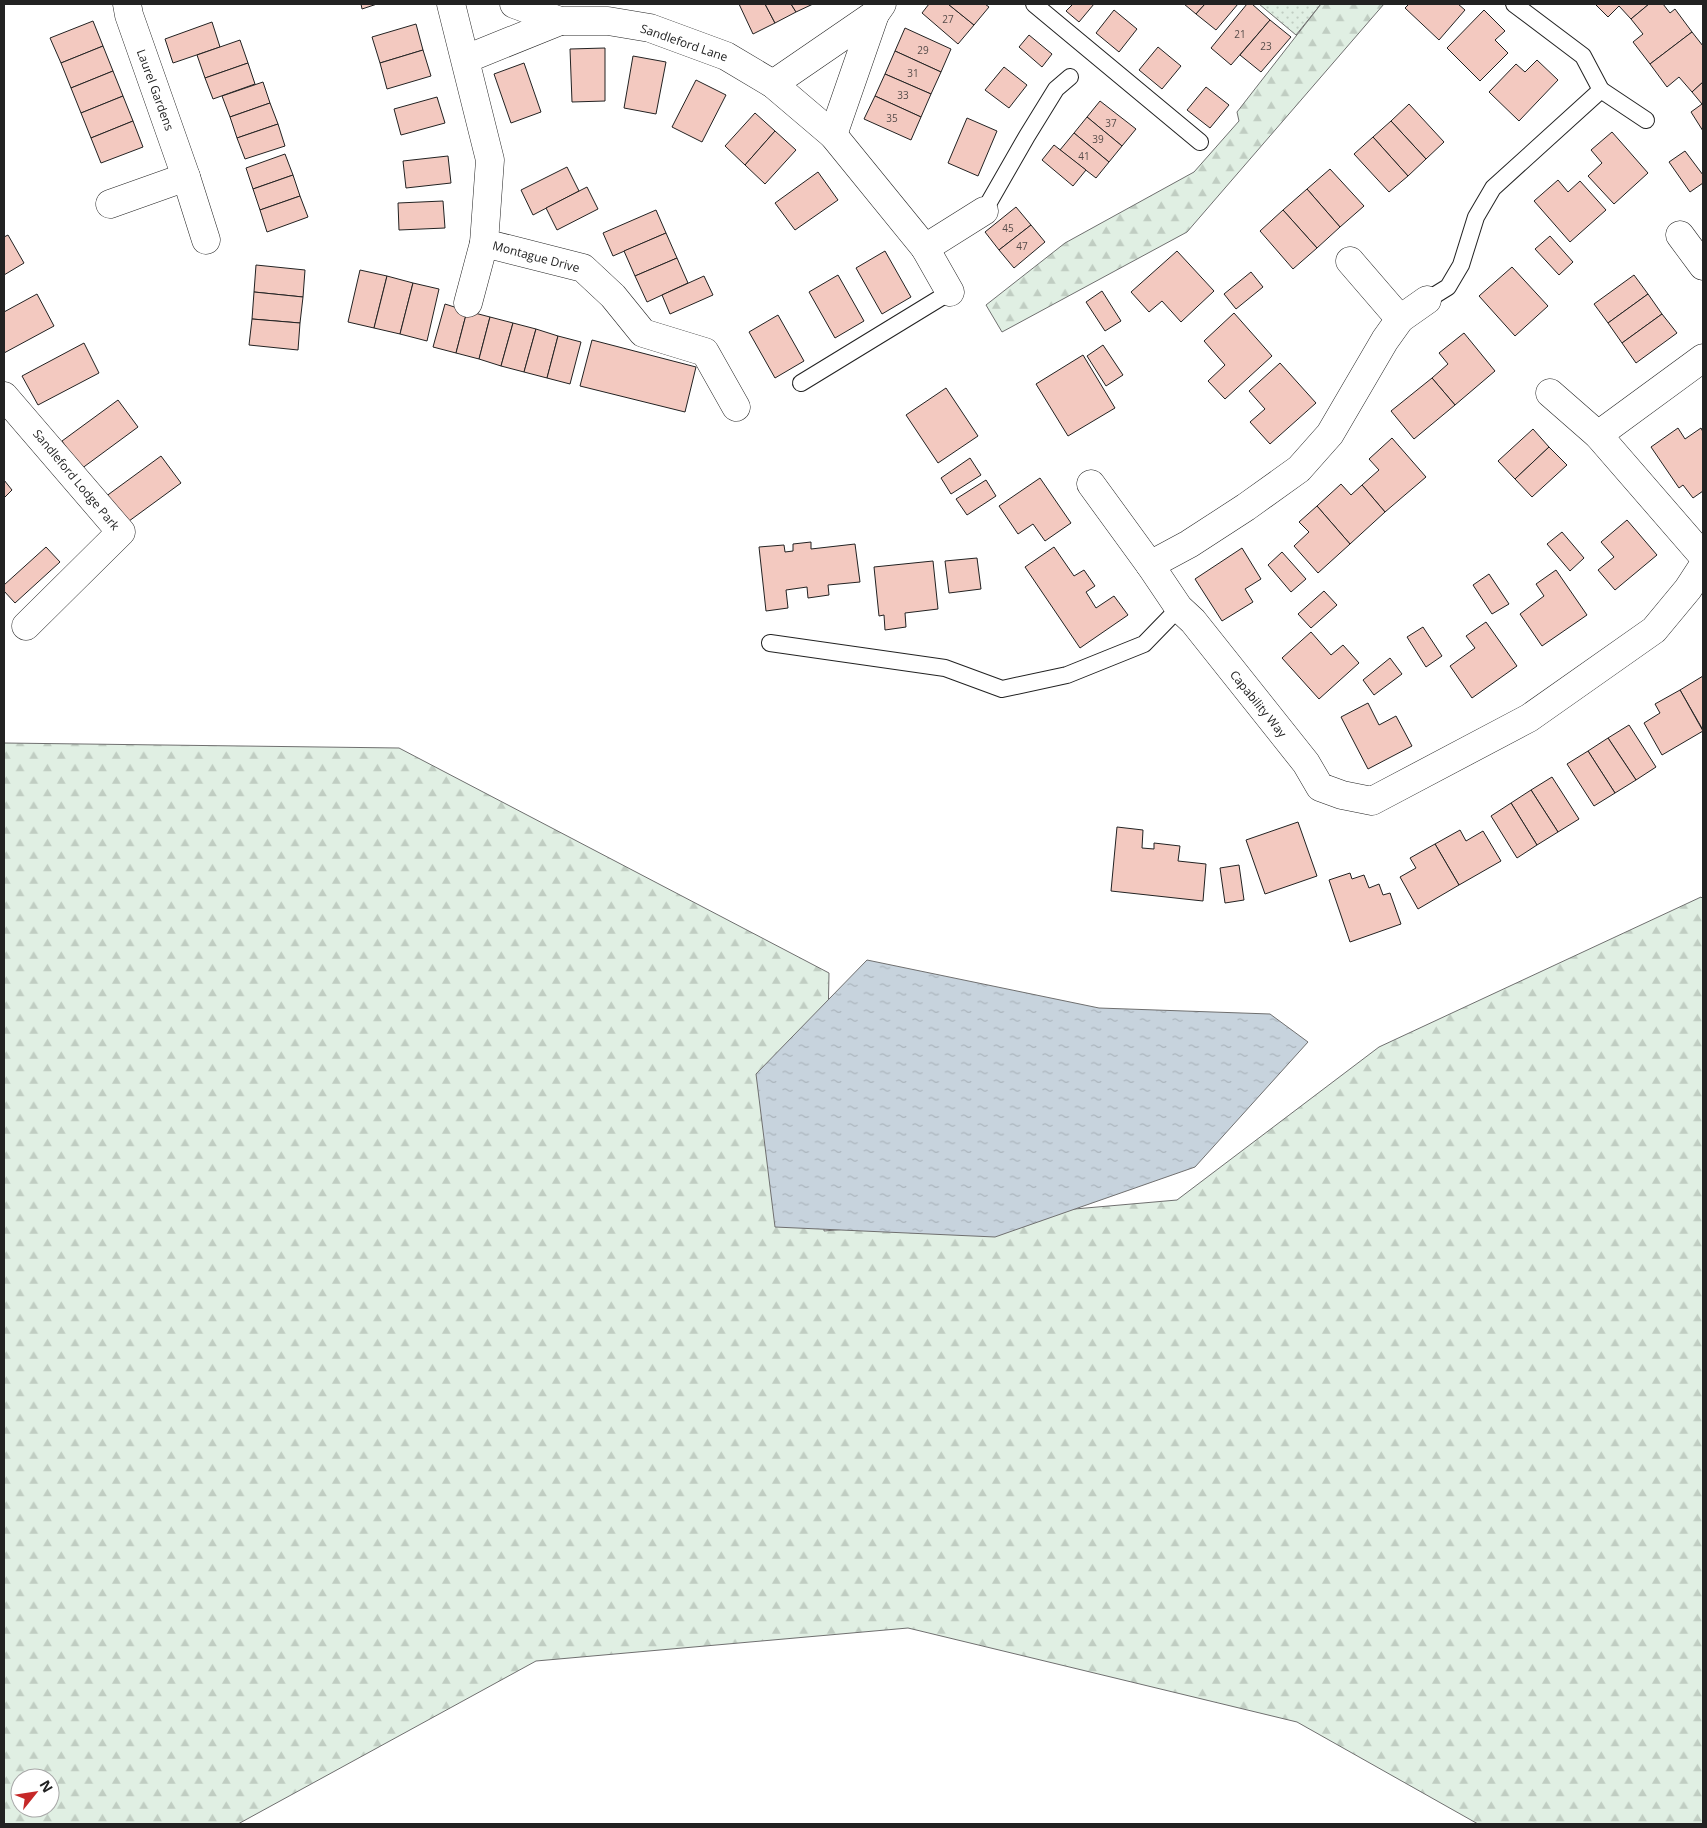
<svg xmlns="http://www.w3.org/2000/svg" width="1707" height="1828" font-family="'Open Sans',sans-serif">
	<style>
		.green { fill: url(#green-dots); stroke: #6f6f6f }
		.forest { fill: url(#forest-firs); stroke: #6f6f6f; fill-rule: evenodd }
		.water { fill: url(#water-ripples); stroke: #6f6f6f }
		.building { fill: #f3c9c0; stroke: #222 }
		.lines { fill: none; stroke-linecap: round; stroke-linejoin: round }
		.service-casing { stroke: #222; stroke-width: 18 }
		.minor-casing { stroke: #222; stroke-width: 29 }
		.service { stroke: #fff; stroke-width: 16 }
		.minor { stroke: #fff; stroke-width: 28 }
		.labels { text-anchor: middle; stroke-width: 4; stroke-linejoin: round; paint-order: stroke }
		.number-label { font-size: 10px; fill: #564c4a }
		.street-label { font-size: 12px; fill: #222; stroke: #fff }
	</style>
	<defs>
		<pattern id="green-dots" width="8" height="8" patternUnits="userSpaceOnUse" patternTransform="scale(1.25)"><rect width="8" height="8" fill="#e0efe3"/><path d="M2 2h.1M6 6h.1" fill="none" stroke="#c0cdc2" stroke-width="1.8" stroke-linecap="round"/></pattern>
		<pattern id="forest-firs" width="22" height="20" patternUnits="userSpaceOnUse" patternTransform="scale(1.25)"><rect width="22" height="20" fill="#e0efe3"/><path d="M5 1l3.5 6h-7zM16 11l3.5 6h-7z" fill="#c0cdc2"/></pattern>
		<pattern id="water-ripples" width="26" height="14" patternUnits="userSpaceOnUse" patternTransform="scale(1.25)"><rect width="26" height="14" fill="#c7d3dd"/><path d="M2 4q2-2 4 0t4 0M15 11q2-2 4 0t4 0" fill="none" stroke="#abb5bd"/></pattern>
	</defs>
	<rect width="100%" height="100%" fill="#fff"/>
	<path class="green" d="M1259 4H1321L1296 35Z"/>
	<g class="forest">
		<path d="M1321 4H1384L1187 232 1002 332 986 305 1065 243 1194 172 1239 121 1237 112Z"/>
		<path d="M4 743 399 748 829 973 824 1231 1177 1200 1379 1047 1701 897 1703 899V1824H1478L1297 1722 908 1628 536 1661 238 1824H4ZM20 1778H50V1808H20Z"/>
	</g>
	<path class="water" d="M867 960 1099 1008 1270 1014 1308 1042 1195 1167 995 1237 775 1227 756 1074Z"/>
	<g class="building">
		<path d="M361 4H377L362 9Z"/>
		<path d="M739 4H765L775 23 753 34Z"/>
		<path d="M765 4H791L796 12 775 23Z"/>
		<path d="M791 4H813L796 12Z"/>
		<path d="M929 4H948L974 25 958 44 922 13Z"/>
		<path d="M948 4H985L989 7 974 25Z"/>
		<path d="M1073 4H1094L1079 22 1066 11Z"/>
		<path d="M1184 4H1205L1196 14Z"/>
		<path d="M1205 4H1238L1216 30 1196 14Z"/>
		<path d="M1247 4H1252L1270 20 1231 65 1211 48Z"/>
		<path d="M1409 4H1458L1465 10 1439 40 1405 8Z"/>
		<path d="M1595 4H1649L1631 19 1619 6 1608 17Z"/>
		<path d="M1649 4H1663L1670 13 1675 9 1692 32 1650 64 1633 42 1643 34 1631 19Z"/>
		<path d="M1114 10 1137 29 1119 52 1096 33Z"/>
		<path d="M1484 10 1505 31 1495 40 1508 53 1480 81 1447 48Z"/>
		<path d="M1270 20 1291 37 1261 72 1240 55Z"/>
		<path d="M93 21 103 46 61 63 50 38Z"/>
		<path d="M212 22 220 47 173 63 165 39Z"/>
		<path d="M416 24 423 50 380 63 372 37Z"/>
		<path d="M905 28 951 49 941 72 895 51Z"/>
		<path d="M1692 32 1703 46V82L1692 92 1679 77 1667 87 1650 64Z"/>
		<path d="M1029 35 1052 54 1042 67 1019 47Z"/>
		<path d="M240 40 248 63 205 78 197 55Z"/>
		<path d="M103 46 113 71 71 88 61 63Z"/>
		<path d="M1158 47 1181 66 1162 89 1139 70Z"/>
		<path d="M605 48V101L572 102 570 49Z"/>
		<path d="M423 50 431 76 387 89 380 63Z"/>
		<path d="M895 51 941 72 931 94 885 74Z"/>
		<path d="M633 56 666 62 656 114 624 108Z"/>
		<path d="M1537 60 1558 80 1519 121 1489 92 1516 64 1525 72Z"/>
		<path d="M248 63 255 84 213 99 205 78Z"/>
		<path d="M524 63 541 112 511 123 494 74Z"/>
		<path d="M1004 67 1027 85 1009 108 985 90Z"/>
		<path d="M113 71 123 96 81 113 71 88Z"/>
		<path d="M885 74 931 94 921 117 875 96Z"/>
		<path d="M696 80 726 95 702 142 672 127Z"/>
		<path d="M263 82 270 103 230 117 222 96Z"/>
		<path d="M1703 82V131L1691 112 1702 104 1692 92Z"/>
		<path d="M1206 87 1229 105 1210 128 1187 110Z"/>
		<path d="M123 96 133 121 91 138 81 113Z"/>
		<path d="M875 96 921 117 911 140 864 119Z"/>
		<path d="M437 97 445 123 401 135 394 109Z"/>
		<path d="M1100 101 1136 129 1122 146 1087 117Z"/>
		<path d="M270 103 278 124 237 138 230 117Z"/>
		<path d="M1409 104 1444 142 1426 159 1391 121Z"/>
		<path d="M755 113 775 131 745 165 725 146Z"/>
		<path d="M1087 117 1122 146 1109 162 1074 133Z"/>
		<path d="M967 118 997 131 978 176 948 163Z"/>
		<path d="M133 121 143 147 101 163 91 138Z"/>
		<path d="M1391 121 1426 159 1408 176 1373 137Z"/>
		<path d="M278 124 285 146 245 159 237 138Z"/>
		<path d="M775 131 796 150 765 184 745 165Z"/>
		<path d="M1612 132 1648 173 1614 204 1588 176 1602 163 1591 150Z"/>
		<path d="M1074 133 1109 162 1096 178 1060 150Z"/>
		<path d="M1373 137 1408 176 1389 192 1354 154Z"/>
		<path d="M1054 145 1086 170 1073 186 1042 160Z"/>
		<path d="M1685 151 1703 175V183L1690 192 1669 162Z"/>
		<path d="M285 154 293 175 253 189 246 168Z"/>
		<path d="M448 156 451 183 406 188 403 161Z"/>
		<path d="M567 167 579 191 533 215 521 190Z"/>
		<path d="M1330 169 1364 206 1340 227 1307 189Z"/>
		<path d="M818 172 838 200 795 230 775 203Z"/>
		<path d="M293 175 300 196 260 210 253 189Z"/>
		<path d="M1558 180 1568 192 1580 181 1606 210 1570 242 1534 201Z"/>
		<path d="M587 187 598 209 557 230 546 208Z"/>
		<path d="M1307 189 1340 227 1317 248 1283 210Z"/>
		<path d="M300 196 308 217 267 232 260 210Z"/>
		<path d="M443 201 445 228 399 230 398 203Z"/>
		<path d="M1016 207 1031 225 999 250 985 232Z"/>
		<path d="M656 210 666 233 613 256 603 233Z"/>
		<path d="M1283 210 1317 248 1293 269 1260 231Z"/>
		<path d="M1031 225 1045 242 1014 268 999 250Z"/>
		<path d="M666 233 677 258 635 276 624 251Z"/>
		<path d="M8 235 24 263 4 275V237Z"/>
		<path d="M1550 236 1573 262 1559 275 1535 249Z"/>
		<path d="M885 251 911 297 882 314 856 268Z"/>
		<path d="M1177 251 1214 291 1181 322 1162 301 1149 312 1131 292Z"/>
		<path d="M677 258 688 283 647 302 635 276Z"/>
		<path d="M256 265 305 270 303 297 254 292Z"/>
		<path d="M1512 267 1548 306 1515 336 1479 296Z"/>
		<path d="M360 270 387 276 374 328 348 322Z"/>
		<path d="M1251 272 1263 287 1236 309 1224 294Z"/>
		<path d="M838 275 864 321 835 338 809 292Z"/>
		<path d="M1634 275 1648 294 1608 323 1594 304Z"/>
		<path d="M387 276 413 283 400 334 374 328Z"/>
		<path d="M704 276 713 295 670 314 662 295Z"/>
		<path d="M413 283 439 289 427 341 400 334Z"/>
		<path d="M1102 291 1121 321 1105 331 1086 302Z"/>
		<path d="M254 292 303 297 300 323 252 319Z"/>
		<path d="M37 294 54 326 4 353V312Z"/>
		<path d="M1648 294 1662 314 1622 343 1608 323Z"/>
		<path d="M445 304 467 311 456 353 433 347Z"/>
		<path d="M467 311 490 317 479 359 456 353Z"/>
		<path d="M1234 313 1272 356 1225 399 1208 381 1225 365 1204 341Z"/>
		<path d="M1662 314 1677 333 1636 363 1622 343Z"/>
		<path d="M778 315 804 361 775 378 749 332Z"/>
		<path d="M490 317 513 323 501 366 479 359Z"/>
		<path d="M252 319 300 323 298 350 249 345Z"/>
		<path d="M513 323 536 329 524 372 501 366Z"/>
		<path d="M536 329 558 336 547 378 524 372Z"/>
		<path d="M1464 333 1495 371 1455 405 1432 378 1448 364 1439 353Z"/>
		<path d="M558 336 581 342 570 384 547 378Z"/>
		<path d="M592 340 696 367 685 412 580 386Z"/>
		<path d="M84 343 99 373 38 405 22 376Z"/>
		<path d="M1103 345 1123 375 1106 386 1087 356Z"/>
		<path d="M1083 355 1115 408 1068 436 1036 384Z"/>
		<path d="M1280 363 1316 403 1270 444 1250 422 1265 409 1249 391Z"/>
		<path d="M1432 378 1455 405 1414 439 1391 411Z"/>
		<path d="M946 388 978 436 938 463 906 415Z"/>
		<path d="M118 400 138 427 81 469 62 441Z"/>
		<path d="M1678 428 1685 439 1701 428 1703 432V491L1693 498 1683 485 1679 488 1651 447Z"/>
		<path d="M1533 429 1549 447 1515 479 1498 461Z"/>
		<path d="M1392 438 1426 477 1385 512 1362 485 1379 470 1369 459Z"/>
		<path d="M1549 447 1567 465 1532 497 1515 479Z"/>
		<path d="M161 456 181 483 125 524 105 497Z"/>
		<path d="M970 458 981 475 951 494 941 478Z"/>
		<path d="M1040 478 1071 523 1045 541 1033 524 1018 534 999 506Z"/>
		<path d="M4 480 12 490 4 498Z"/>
		<path d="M986 480 996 496 967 515 956 499Z"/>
		<path d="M1341 484 1351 495 1362 485 1385 512 1350 544 1317 506Z"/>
		<path d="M1317 506 1350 544 1318 573 1294 546 1309 532 1299 522Z"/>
		<path d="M1627 520 1657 555 1615 590 1598 570 1614 557 1601 542Z"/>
		<path d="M1562 532 1584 558 1570 571 1547 544Z"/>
		<path d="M811 542V549L855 544 860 582 828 585 829 595 808 598 807 587 786 590 788 608 766 611 759 547 784 545 785 552 793 551V544Z"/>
		<path d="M46 547 60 562 15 603 4 591V585Z"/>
		<path d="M1054 547 1074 576 1084 570 1095 586 1086 592 1096 608 1114 596 1128 615 1080 648 1025 567Z"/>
		<path d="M1242 548 1261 579 1245 589 1253 602 1222 621 1195 579Z"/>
		<path d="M1282 552 1306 579 1291 592 1268 565Z"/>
		<path d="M977 558 981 589 949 593 945 561Z"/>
		<path d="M933 561 938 609 905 613 906 627 885 630 884 615 879 616 874 567Z"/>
		<path d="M1556 570 1587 615 1542 646 1520 614 1544 596 1536 584Z"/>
		<path d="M1489 574 1509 604 1492 614 1473 585Z"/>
		<path d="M1324 591 1337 605 1311 628 1298 614Z"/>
		<path d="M1486 622 1517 666 1472 698 1450 666 1475 648 1466 636Z"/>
		<path d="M1423 627 1442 656 1426 667 1407 637Z"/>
		<path d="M1311 632 1331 655 1343 645 1359 663 1319 699 1282 658Z"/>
		<path d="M1390 658 1402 674 1374 695 1363 680Z"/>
		<path d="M1703 676V730L1680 690Z"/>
		<path d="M1680 690 1703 731 1662 755 1644 723 1660 713 1655 704Z"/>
		<path d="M1368 703 1379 725 1396 716 1412 746 1368 769 1341 717Z"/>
		<path d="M1629 725 1656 767 1636 780 1608 738Z"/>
		<path d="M1608 738 1636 780 1615 793 1588 751Z"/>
		<path d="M1588 751 1615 793 1594 806 1567 764Z"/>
		<path d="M1552 777 1579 819 1558 832 1531 790Z"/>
		<path d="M1531 790 1558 832 1537 845 1511 803Z"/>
		<path d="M1511 803 1537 845 1517 858 1491 816Z"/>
		<path d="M1298 822 1317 876 1265 894 1246 840Z"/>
		<path d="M1117 827 1143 830 1142 848 1154 849V843L1180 846 1178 861 1206 864 1203 901 1111 891Z"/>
		<path d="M1460 830 1466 841 1483 831 1501 861 1459 885 1435 844Z"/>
		<path d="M1435 844 1459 885 1418 909 1400 877 1416 868 1410 858Z"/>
		<path d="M1239 865 1244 900 1225 903 1220 868Z"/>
		<path d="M1350 873 1352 879 1364 875 1369 888 1379 884 1383 895 1390 893 1401 924 1350 942 1329 880Z"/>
	</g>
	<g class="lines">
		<defs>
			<g id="service">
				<path d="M1034 4 1200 142"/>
				<path d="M1601 90 1646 120"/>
				<path d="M984 211 1027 136 1056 89 1070 77"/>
				<path d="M1427 300 1448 287 1461 265 1476 217 1493 188 1601 90 1583 56 1514 4"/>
				<path d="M801 383 950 292"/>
				<path d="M770 643 945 668 1002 689 1067 675 1144 644 1179 608"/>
			</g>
			<g id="minor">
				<path d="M127 4 129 15 186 177 206 240"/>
				<path d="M451 4 490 160 484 243 583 268 613 296 643 333 705 352 736 407"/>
				<path d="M514 4 560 21H608L650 28 726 56 773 84 833 135 925 248 950 292"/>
				<path d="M466 59 560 21"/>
				<path d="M773 84 875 14 882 4"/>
				<path d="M833 135 875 14"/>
				<path d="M110 204 186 177"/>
				<path d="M1680 235 1703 266"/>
				<path d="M925 248 984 211"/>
				<path d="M1350 261 1400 319"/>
				<path d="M1427 300 1400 319 1385 340 1330 434 1299 469 1246 507 1189 544 1150 565 1179 608 1193 621 1306 763 1320 787 1342 795 1372 801 1529 718 1654 630 1688 589 1703 566"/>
				<path d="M468 303 484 243"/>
				<path d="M1550 393 1598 435 1703 556"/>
				<path d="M4 396 121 532 26 626"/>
				<path d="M1598 435 1703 358"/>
				<path d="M1091 484 1150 565"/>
			</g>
		</defs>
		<use href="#service" class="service-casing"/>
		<use href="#minor" class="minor-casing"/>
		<use href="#service" class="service"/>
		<use href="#minor" class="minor"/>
	</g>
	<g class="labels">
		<g class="number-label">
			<text x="948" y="23">27</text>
			<text x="1240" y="38">21</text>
			<text x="1266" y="50">23</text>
			<text x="923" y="54">29</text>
			<text x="913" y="77">31</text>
			<text x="903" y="99">33</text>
			<text x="892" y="122">35</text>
			<text x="1111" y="127">37</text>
			<text x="1098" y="143">39</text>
			<text x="1084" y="160">41</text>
			<text x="1008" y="232">45</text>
			<text x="1022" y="250">47</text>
		</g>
		<g class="street-label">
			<text transform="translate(684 43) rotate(19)" y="4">Sandleford Lane</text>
			<text transform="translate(155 90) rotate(70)" y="4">Laurel Gardens</text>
			<text transform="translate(536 257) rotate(15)" y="4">Montague Drive</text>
			<text transform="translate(76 480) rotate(50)" y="4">Sandleford Lodge Park</text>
			<text transform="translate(1258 704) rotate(51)" y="4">Capability Way</text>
		</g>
	</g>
	<rect width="1707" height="1828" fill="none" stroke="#222222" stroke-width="10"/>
	<g transform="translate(35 1793) rotate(60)"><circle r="24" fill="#ffffff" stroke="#a7a7a7"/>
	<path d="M0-4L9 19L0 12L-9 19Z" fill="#c62828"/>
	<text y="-8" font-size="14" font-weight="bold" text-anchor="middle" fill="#222222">N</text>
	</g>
</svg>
